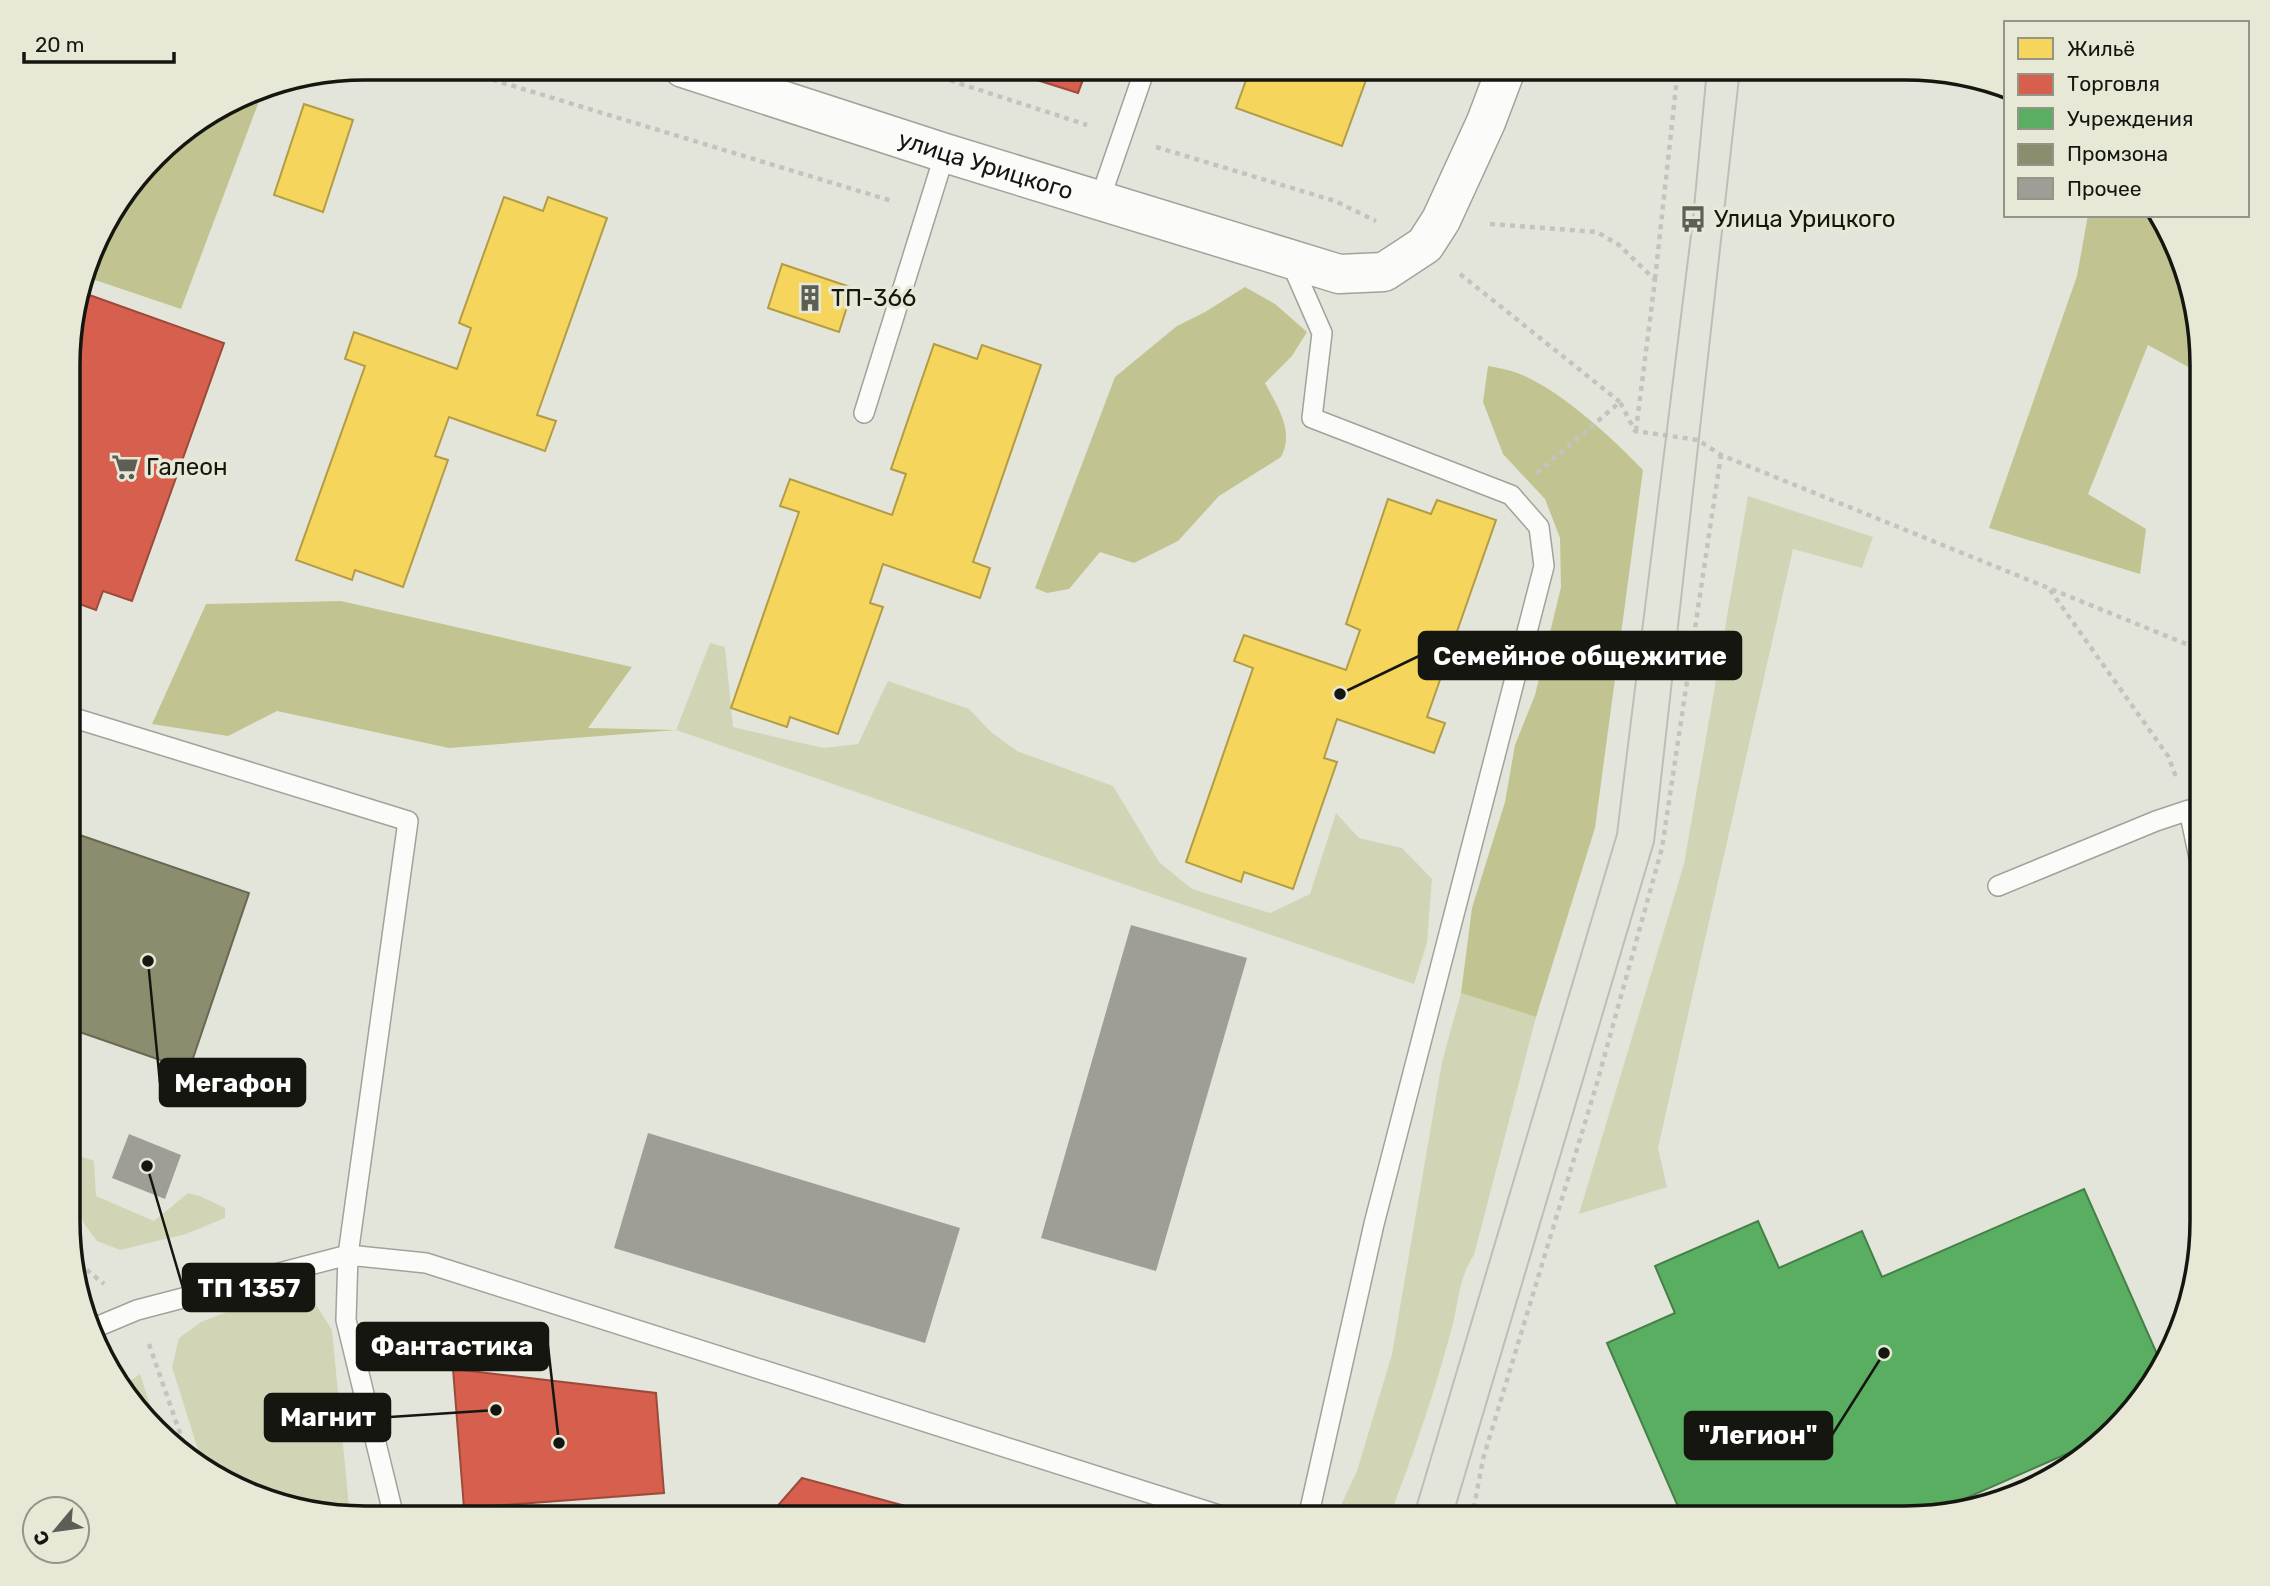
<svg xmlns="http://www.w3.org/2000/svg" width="2270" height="1586" font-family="Rubik,sans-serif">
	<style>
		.green { fill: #d2d5b5 }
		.forest { fill: #c1c490 }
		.homes { fill: #f6d55c; stroke: #b29c45; stroke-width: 2 }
		.shops { fill: #d6604d; stroke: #9c4a3a; stroke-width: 2 }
		.public { fill: #5aae61; stroke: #458048; stroke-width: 2 }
		.industry { fill: #8c8c6e; stroke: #686952; stroke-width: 2 }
		.building { fill: #9e9e96 }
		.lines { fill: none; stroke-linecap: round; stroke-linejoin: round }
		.lane-casing { stroke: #a1a29a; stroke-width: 22 }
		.street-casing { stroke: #a1a29a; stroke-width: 41 }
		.path { stroke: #c3c4c0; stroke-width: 4.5; stroke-dasharray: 5 5; stroke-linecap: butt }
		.lane { stroke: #fbfbf9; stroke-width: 19 }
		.street { stroke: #fbfbf9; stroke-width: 38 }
		.tram { stroke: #bdbdba; stroke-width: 2 }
		.labels { text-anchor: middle; stroke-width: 7; stroke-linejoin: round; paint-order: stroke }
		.street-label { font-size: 24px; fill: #15160f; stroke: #e7e9d6 }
		.poi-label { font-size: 24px; fill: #15160f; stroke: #e7e9d6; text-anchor: start }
		.rim { fill: none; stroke: #15160f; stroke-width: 3.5 }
		.leader { fill: none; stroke: #15160f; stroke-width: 2.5 }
		.callout-dot { fill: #15160f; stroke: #e7e9d6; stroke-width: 2.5 }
		.callout { fill: #15160f; stroke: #15160f; stroke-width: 2.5 }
		.callout-label { font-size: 26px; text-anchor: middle; font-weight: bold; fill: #fff }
	</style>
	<rect width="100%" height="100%" fill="#e4e5da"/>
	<g class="green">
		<path d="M1748 496 1873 537 1862 568 1793 549 1658 1148 1667 1187 1579 1214 1684 864Z"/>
		<path d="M710 643 725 647 733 727 823 748 858 744 888 681 969 709 991 732 1017 751 1113 786 1159 862 1192 889 1270 913 1310 894 1336 813 1359 838 1402 848 1432 879 1427 943 1414 984 676 730Z"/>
		<path d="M1461 993 1536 1017 1474 1255C1459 1277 1459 1301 1452 1327 1435 1392 1413 1455 1389 1518H1335L1357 1471 1392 1354 1442 1062Z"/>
		<path d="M71 1153 94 1161 96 1196 154 1221 188 1193 200 1196 225 1208V1218L186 1234 120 1250 97 1241 85 1225 71 1200Z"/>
		<path d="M283 1290 313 1300 332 1330 350 1517 270 1502 203 1466 172 1367 179 1338 201 1322Z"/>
		<path d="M140 1374 156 1423 123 1386Z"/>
	</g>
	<g class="forest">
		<path d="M264 88 181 309 86 277 99 234 169 142 252 91Z"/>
		<path d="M2088 215H2156L2171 234 2201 346V374L2148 345 2088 494 2146 529 2140 574 1989 528 2077 276Z"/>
		<path d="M1245 287 1275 304 1307 332 1292 356 1265 383C1277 406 1295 431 1281 457L1219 496 1178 541 1134 563 1100 552 1069 589 1047 593 1035 588 1115 377 1177 326 1205 312Z"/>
		<path d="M1488 366C1499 368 1510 370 1520 374 1559 389 1614 439 1643 470L1595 828 1536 1017 1461 993 1472 908 1505 802 1515 745 1535 695 1561 587 1560 538 1545 499 1503 454 1483 402Z"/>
		<path d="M341 601 632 667 588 728 676 730 449 748 277 711 228 736 152 724 206 604Z"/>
	</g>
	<g class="homes">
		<path d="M1250 69H1370L1342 146 1236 108Z"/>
		<path d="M304 104 353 120 323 212 274 195Z"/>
		<path d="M504 197 543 211 548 197 607 218 537 415 556 421 545 451 449 417 435 456 448 460 403 587 355 570 352 580 296 560 365 366 345 359 354 332 457 369 471 328 459 323Z"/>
		<path d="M782 264 853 288 839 332 768 308Z"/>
		<path d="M934 344 977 359 982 345 1041 365 973 562 990 568 980 598 883 564 870 603 883 607 838 734 790 717 787 727 731 708 799 512 780 506 790 479 892 515 906 474 891 469Z"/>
		<path d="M1388 499 1431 514 1437 500 1496 520 1427 717 1445 723 1434 753 1337 719 1324 758 1337 762 1293 889 1244 872 1241 882 1186 862 1253 668 1234 661 1244 635 1346 670 1360 630 1346 624Z"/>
	</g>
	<g class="shops">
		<path d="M1002 69H1087L1078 93Z"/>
		<path d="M81 292 224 343 132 601 103 591 96 610 71 601V327Z"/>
		<path d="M453 1369 656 1393 664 1493 464 1508Z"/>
		<path d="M802 1478 946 1517H772L774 1510Z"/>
	</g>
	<path class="public" d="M2084 1189 2161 1363 2141 1401 2087 1445 1939 1510 1905 1518H1683L1607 1343 1675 1313 1655 1266 1758 1221 1779 1268 1862 1231 1882 1277Z"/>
	<path class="industry" d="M71 832 249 893 189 1070 71 1029Z"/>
	<g class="building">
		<path d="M1131 925 1247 958 1156 1271 1041 1238Z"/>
		<path d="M648 1133 960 1228 925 1343 614 1248Z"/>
		<path d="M129 1134 181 1155 165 1199 112 1178Z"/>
	</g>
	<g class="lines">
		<defs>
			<g id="lane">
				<path d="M1100 199 1145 69"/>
				<path d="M1290 260 1322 333 1312 418 1511 495 1539 527 1544 566 1374 1224 1308 1518"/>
				<path d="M864 413 945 153"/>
				<path d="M71 717 408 821 348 1255 137 1310 94 1328"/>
				<path d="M1998 886 2156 821 2189 810 2201 867"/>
				<path d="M394 1517 346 1320 348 1255 426 1263 1225 1517"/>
			</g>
			<g id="street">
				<path id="s1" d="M683 68 945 153 1339 274 1384 272 1425 245 1441 220 1486 122 1506 69"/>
			</g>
		</defs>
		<use href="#lane" class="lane-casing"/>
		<use href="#street" class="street-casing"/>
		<g class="path">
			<path d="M454 68 892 201"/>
			<path d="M912 68 1087 125"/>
			<path d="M1156 147 1335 201 1376 221"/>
			<path d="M1490 224 1597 232 1619 245 1655 280 1636 430"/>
			<path d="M1460 274 1620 402"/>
			<path d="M1655 279 1678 69"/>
			<path d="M1537 473 1620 402 1635 431 1698 440 1721 455 2201 650"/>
			<path d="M2050 590 2168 756 2176 777"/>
			<path d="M71 1257 104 1284"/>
			<path d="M149 1344 189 1459"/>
			<path d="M1472 1518 1483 1459 1597 1083 1662 848 1721 455"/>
		</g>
		<use href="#lane" class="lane"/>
		<use href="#street" class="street"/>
		<g class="tram">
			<path d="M1413 1518 1617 834 1693 219 1707 69"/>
			<path d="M1452 1518 1654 842 1740 69"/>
		</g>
	</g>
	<defs>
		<symbol id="bus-bare" viewBox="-9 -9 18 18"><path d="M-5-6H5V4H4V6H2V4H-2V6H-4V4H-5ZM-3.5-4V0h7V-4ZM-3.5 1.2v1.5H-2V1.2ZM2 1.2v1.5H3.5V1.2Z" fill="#5d5e56" stroke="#e7e9d6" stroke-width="2.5" paint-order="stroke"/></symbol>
		<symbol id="building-bare" viewBox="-9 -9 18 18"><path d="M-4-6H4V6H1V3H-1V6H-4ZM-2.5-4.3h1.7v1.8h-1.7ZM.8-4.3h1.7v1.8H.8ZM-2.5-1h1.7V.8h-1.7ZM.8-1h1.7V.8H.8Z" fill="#5d5e56" stroke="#e7e9d6" stroke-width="2.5" paint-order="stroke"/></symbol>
		<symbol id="supermarket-bare" viewBox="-9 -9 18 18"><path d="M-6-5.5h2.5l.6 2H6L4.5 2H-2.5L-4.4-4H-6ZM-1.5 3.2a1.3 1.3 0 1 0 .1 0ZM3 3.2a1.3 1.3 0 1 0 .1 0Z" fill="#5d5e56" stroke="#e7e9d6" stroke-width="2.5" paint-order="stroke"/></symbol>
	</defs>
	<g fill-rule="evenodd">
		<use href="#bus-bare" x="1674" y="200" width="38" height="38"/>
		<use href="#building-bare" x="791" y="279" width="38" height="38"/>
		<use href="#supermarket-bare" x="106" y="448" width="38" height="38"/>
	</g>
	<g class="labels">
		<g class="street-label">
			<text dy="8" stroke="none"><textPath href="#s1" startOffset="318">улица Урицкого</textPath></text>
		</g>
		<g class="poi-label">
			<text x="1714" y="227">Улица Урицкого</text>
			<text x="831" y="306">ТП-366</text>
			<text x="146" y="475">Галеон</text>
		</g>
	</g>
	<path d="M0 0H2270V1586H0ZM365 80H1905A285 285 0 0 1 2190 365V1221A285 285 0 0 1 1905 1506H365A285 285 0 0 1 80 1221V365A285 285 0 0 1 365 80Z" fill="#e7e9d6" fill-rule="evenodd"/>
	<path class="rim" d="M365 80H1905A285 285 0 0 1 2190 365V1221A285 285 0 0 1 1905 1506H365A285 285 0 0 1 80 1221V365A285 285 0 0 1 365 80Z"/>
	<path class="leader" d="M1340 694L1419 656M148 961L160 1083M147 1166L183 1288M559 1443L548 1346M496 1410L390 1417M1884 1353L1832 1435"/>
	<g class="callout-dot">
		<circle cx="1340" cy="694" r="7"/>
		<circle cx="148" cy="961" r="7"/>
		<circle cx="147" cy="1166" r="7"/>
		<circle cx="559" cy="1443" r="7"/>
		<circle cx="496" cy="1410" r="7"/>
		<circle cx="1884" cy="1353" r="7"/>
	</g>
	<g class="callout">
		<rect x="1419" y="632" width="322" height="47" rx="7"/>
		<rect x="160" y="1059" width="145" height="47" rx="7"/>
		<rect x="183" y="1264" width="131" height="47" rx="7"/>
		<rect x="357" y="1323" width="191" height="47" rx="7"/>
		<rect x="265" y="1394" width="125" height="47" rx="7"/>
		<rect x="1685" y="1412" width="147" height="47" rx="7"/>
	</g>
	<g class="callout-label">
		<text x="1580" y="665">Семейное общежитие</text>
		<text x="233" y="1092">Мегафон</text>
		<text x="249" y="1297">ТП 1357</text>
		<text x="452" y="1355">Фантастика</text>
		<text x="328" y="1426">Магнит</text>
		<text x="1758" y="1444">"Легион"</text>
	</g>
	<rect x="2004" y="21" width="245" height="196" fill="#e7e9d6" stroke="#939586" stroke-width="2"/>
	<rect x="2018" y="38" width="35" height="21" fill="#f6d55c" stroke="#939586" stroke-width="2"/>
	<text x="2067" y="56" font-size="21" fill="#15160f">Жильё</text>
	<rect x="2018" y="74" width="35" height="21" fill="#d6604d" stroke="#939586" stroke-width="2"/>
	<text x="2067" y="91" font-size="21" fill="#15160f">Торговля</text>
	<rect x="2018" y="108" width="35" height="21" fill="#5aae61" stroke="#939586" stroke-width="2"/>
	<text x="2067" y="126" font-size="21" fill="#15160f">Учреждения</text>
	<rect x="2018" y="144" width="35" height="21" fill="#8c8c6e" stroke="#939586" stroke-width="2"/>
	<text x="2067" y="161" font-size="21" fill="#15160f">Промзона</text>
	<rect x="2018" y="178" width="35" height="21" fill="#9e9e96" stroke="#939586" stroke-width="2"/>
	<text x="2067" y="196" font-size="21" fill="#15160f">Прочее</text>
	<g transform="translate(56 1530) rotate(241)"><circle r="33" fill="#e7e9d6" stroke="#939586" stroke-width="2"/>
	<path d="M0-5L12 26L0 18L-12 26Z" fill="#5d5e56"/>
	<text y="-10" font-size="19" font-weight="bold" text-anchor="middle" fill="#15160f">С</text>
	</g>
	<path d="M24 52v10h150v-10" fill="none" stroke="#15160f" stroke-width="3.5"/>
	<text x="35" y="52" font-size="21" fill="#15160f" stroke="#e7e9d6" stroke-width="5" paint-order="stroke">20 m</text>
</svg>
